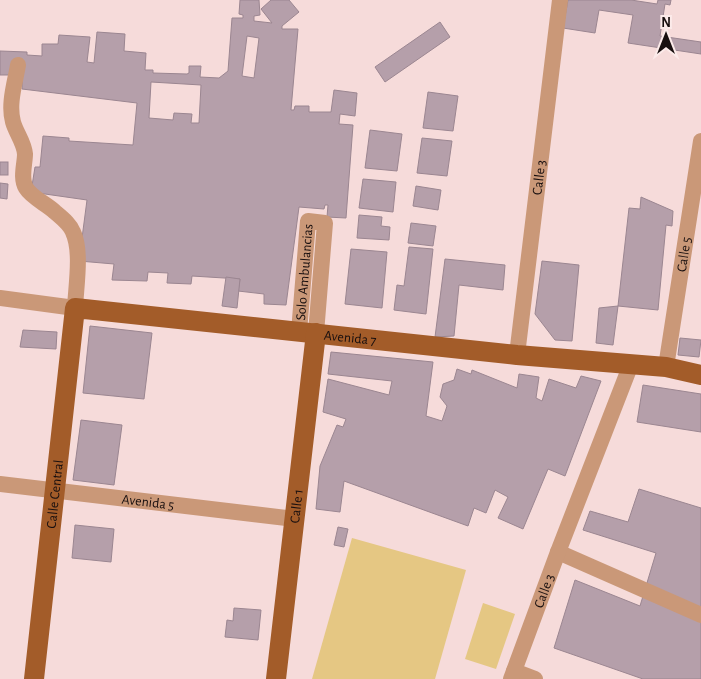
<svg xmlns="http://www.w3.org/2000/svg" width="701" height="679" font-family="'Alegreya Sans',sans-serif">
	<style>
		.green { fill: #e5c783 }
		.building { fill: #b59faa; stroke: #9b8691; fill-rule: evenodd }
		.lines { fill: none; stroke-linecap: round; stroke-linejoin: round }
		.minor { stroke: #ca9878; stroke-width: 16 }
		.major { stroke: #a35c29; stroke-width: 20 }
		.labels { text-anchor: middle; stroke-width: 4; stroke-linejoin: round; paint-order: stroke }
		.street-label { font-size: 14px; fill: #180f0f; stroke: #fcebea }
	</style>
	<rect width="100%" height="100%" fill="#f6dbda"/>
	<g class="green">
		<path d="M352 538 466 570 435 679H312Z"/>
		<path d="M483 603 515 614 496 669 465 659Z"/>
	</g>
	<g class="building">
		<path d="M240 0H259L260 15 254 16V21L272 23 261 9 271 0H289L299 12 282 26V29H298L291 110H294L295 106H309V112H331L334 90 357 93 355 116 340 114 339 124 353 125 346 218 327 217 328 205H325L324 209 299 207 286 305 264 304V294L238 291 240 279 192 276 191 284 167 283 168 273 148 272 147 281 112 280 114 264 79 261 87 200 31 192 35 167H40L43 136 69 138V141L133 145 137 103 22 89 23 65 14 75H0V51L27 52V55L42 56V44H58L59 35 90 37 87 62 94 63 97 32 125 34 124 51 146 53 145 70H153V73L187 74 189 73V66H201L200 77 219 78 228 71 232 18H243V15L239 14ZM247 36 259 38 254 78 242 76ZM151 82 201 85 199 123H191L192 114 174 113 173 120 149 118Z"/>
		<path d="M568 0H631L657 4 658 0H671L670 5 665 4 660 36 701 42V54L628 43 633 15 599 10 595 33 563 28Z"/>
		<path d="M440 22 450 37 385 82 375 67Z"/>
		<path d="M428 92 458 96 453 131 423 128Z"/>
		<path d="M370 130 402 134 397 171 365 168Z"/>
		<path d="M422 138 452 141 447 176 417 173Z"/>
		<rect x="0" y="162" width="8" height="13"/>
		<path d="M363 179 396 182 393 212 359 208Z"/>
		<path d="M0 183 8 184 7 199 0 198Z"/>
		<path d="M416 186 441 190 438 210 413 206Z"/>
		<path d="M641 197 673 211 672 226 666 225 658 310 618 306 629 208 640 209Z"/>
		<path d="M359 215 382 217 381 226 390 227 389 240 357 238Z"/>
		<path d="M411 223 436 226 433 246 408 243Z"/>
		<path d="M409 247 433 249 426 314 394 310 397 285 404 286Z"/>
		<path d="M351 249 387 252 382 308 345 304Z"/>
		<path d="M445 259 505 265 503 290 459 285 454 336 435 337Z"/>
		<path d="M542 261 579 265 572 341 555 340 535 314Z"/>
		<path d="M226 277 240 279 237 308 222 306Z"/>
		<path d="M618 306 613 345 596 343 599 308Z"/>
		<path d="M90 326 152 333 144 399 83 393Z"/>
		<path d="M23 330 57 332 56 349 20 347Z"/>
		<path d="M680 338 701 340 699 357 678 355Z"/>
		<path d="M331 352 433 362 426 416 442 421 447 406 440 397 443 384 454 380 457 369 471 374 472 370 517 388 519 374 539 377 536 398 542 401 549 379 576 388 581 376 601 381 565 476 548 469 523 529 498 518 508 497 495 490 486 513 474 508 468 526 344 481 340 512 316 509 320 466 337 425 343 427 346 419 323 412 328 379 389 395 392 381 328 374Z"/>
		<path d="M643 385 701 394V432L637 422Z"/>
		<path d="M81 420 122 425 114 485 73 480Z"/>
		<path d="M639 489 701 508V679H643L554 648 575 580 640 606 656 553 583 530 590 511 628 522Z"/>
		<path d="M75 525 114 529 111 562 72 558Z"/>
		<path d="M338 527 348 529 344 547 334 545Z"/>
		<path d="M234 608 261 610 258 640 225 637 227 620 233 621Z"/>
	</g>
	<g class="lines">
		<g class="minor">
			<path d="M0 298 75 308C76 286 82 251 73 232 70 224 62 218 55 212 47 204 32 198 26 188 20 178 25 164 25 154 24 142 16 133 13 122 8 104 15 83 18 65"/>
			<path id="s1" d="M299 332 308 221 325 223 316 333"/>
			<path id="s2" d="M517 355 560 0"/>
			<path id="s3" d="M666 367 701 141"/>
			<path id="s4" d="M0 484 295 519"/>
			<path d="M558 552 701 615"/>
			<path d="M514 671 535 679"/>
			<path id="s5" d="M511 679 558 552 631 364"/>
		</g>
		<g class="major">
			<path id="s6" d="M34 679 75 308 517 355 666 367 701 375"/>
			<path id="s7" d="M276 679 316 333"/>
		</g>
	</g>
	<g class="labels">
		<g class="street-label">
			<text dy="5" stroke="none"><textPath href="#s2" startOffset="179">Calle 3</textPath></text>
			<text dy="5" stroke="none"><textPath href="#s3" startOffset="114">Calle 5</textPath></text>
			<text dy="5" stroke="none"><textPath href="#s1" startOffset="60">Solo Ambulancias</textPath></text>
			<text dy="5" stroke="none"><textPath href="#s6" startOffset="650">Avenida 7</textPath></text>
			<text dy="5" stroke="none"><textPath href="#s6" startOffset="186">Calle Central</textPath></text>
			<text dy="5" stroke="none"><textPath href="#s4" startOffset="149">Avenida 5</textPath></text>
			<text dy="5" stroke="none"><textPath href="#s7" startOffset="174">Calle 1</textPath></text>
			<text dy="5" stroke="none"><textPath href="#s5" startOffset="94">Calle 3</textPath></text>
		</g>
	</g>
	<g transform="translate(666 35)" stroke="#fcebea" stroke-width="4" paint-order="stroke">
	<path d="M0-4L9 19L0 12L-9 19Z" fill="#180f0f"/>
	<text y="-8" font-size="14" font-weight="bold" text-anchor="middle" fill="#180f0f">N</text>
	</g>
</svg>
